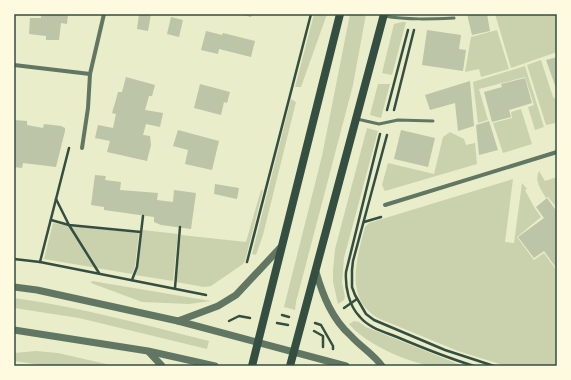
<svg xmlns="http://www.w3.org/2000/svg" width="571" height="380" font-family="'Varela Round',sans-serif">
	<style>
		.green { fill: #cad2ad }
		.building { fill: #bcc5a7 }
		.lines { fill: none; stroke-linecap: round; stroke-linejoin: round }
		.path { stroke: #344e41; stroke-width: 2.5 }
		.service { stroke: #617663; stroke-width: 3 }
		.minor { stroke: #617663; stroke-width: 4 }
		.tertiary { stroke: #617663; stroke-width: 7 }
		.secondary { stroke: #344e41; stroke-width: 8 }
		.neatline { fill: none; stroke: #344e41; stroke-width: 1.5 }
	</style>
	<rect width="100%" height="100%" fill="#e9edc9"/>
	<g class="green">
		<path d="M314 14H327L301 87H295Z"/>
		<path d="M350 14H366L353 85 296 302 295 310 284 307 322 156Z"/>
		<path d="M495 14H557V52L511 68Z"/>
		<path d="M402 22H406L392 75 382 73 394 24Z"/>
		<path d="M497 30 509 69 481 77 479 69 465 72 471 37Z"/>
		<path d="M541 60 553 97 557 100V127L556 123 546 125 527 65Z"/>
		<path d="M525 66 544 127 535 130 528 107 534 105 525 77 479 89 488 120 478 123 473 82Z"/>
		<path d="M378 84H390L381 118 370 115Z"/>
		<path d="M291 99 296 102 263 235 256 255 252 254Z"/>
		<path d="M521 109 532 144 503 153 493 123 512 118 511 112Z"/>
		<path d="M367 128 378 131 344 258 342 282 345 297 344 300 338 304 333 282V271L335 249Z"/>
		<path d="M450 132 464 139 466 145 475 143 477 164 385 191 382 185 388 163 434 174 443 137Z"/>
		<path d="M539 171 545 181 557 177V206L556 207 548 197 546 198C541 189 534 181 539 171Z"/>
		<path d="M513 179 505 242 514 243 522 183 527 189 525 190 534 207 541 217 517 237 534 260 544 253 557 271V366H506L458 351 380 319C343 300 357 258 365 227L369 223Z"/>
		<path d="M261 190H263L245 261 243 264 211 286 204 287 176 282 181 235 246 242Z"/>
		<path d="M53 223 72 226 139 233 135 266 132 274 44 259Z"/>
		<path d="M143 230 178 234 173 281 135 275Z"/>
		<path d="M92 281 205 300 211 301 189 304 142 302 91 283Z"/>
		<path d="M14 298C80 307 145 325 209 341L207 349 79 318 14 308Z"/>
		<path d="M354 321 359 322 366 327 463 366C453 366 442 367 432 366 406 362 366 344 349 324Z"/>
		<path d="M36 351 58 353 115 366H48L14 361V353Z"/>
	</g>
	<g class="building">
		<path d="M41 14H68L67 24 61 23 59 40H46V36L29 34 30 18H41Z"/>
		<path d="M139 14H151L148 31 137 29Z"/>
		<path d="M238 14H252L251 17Z"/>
		<path d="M467 14H487L490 31 472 35Z"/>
		<path d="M171 17 183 20 179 37 167 34Z"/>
		<path d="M427 30 461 35 459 49 466 50 463 71 422 65Z"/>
		<path d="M206 31 222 35 223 33 255 41 251 57 219 49 218 54 201 50Z"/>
		<path d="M557 57V91L546 60Z"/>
		<path d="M126 77 155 85 152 96H149L145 110 163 113 160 127 146 124 143 135 150 136 151 145 147 161 107 152 110 141 95 138 98 125 113 128 116 114 112 113 115 103 118 92H122Z"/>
		<path d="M525 78 532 103 509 110 511 117 492 122 484 92 502 87 501 84Z"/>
		<path d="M470 81 474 126 458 131 455 103 430 110 425 95Z"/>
		<path d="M200 84 230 92 227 103 224 102 221 115 194 108Z"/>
		<path d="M14 120 27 121V125L43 128 44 124 61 126 65 128V131L56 167 23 163 22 168 14 167Z"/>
		<path d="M489 121 498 150 479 155 476 125Z"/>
		<path d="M178 130 219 141 212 170 185 164 188 150 173 146Z"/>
		<path d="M401 130 435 138 428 167 394 159Z"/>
		<path d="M95 175 106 176 105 180 121 182 120 190 158 193 157 200 173 202 174 190 196 193 191 229 161 225 154 222V217L104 210V207L91 205Z"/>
		<path d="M215 184 239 188 237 199 214 194Z"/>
		<path d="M547 198 555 209 557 207V269L544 251 534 258 518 237 544 218 536 207Z"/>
	</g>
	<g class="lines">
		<g class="path">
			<path d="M387 110 408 30"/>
			<path d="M394 110 414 30"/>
			<path d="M380 134 346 272C345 287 349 306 360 317 369 328 385 332 397 337 423 348 448 358 474 366"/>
			<path d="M387 135 353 261 352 270V287L355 295 366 314 374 320 445 350 494 366"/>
			<path d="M56 199 69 225 99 273"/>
			<path d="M51 220 69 225 141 232"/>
			<path d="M364 222 381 217"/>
			<path d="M14 259 40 262 206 295"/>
			<path d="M40 262 69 148"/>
			<path d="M247 262 311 14"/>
			<path d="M132 280 137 267 143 216"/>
			<path d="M175 288 180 227"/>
			<path d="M344 308 357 299"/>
			<path d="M282 315 289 317"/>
			<path d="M229 321 239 316 250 318"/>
			<path d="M277 323 288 325"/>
			<path d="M315 323 321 325 333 346V349"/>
			<path d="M314 331 323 336V347"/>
		</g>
		<g class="service">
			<path d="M384 16C408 20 431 19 454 18"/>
			<path d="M357 119 379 124 398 120 433 121"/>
		</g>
		<g class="minor">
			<path d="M14 65 90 74"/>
			<path d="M82 148 88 108 90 74 104 14"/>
			<path d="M385 205 557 152"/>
		</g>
		<g class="tertiary">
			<path d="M316 272C323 296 332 319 351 336 361 347 373 354 382 366"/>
			<path d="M14 287 37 290 178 321 346 366"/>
			<path d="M178 321 218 306 236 295 280 248"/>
			<path d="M14 330 148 351 215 366"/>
			<path d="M149 352 162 366"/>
		</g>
		<g class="secondary">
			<path d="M252 366 340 14"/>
			<path d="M290 366 384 14"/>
		</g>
	</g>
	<rect width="571" height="380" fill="none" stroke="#fefae0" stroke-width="30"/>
	<rect x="15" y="15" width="541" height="350" class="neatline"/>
</svg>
